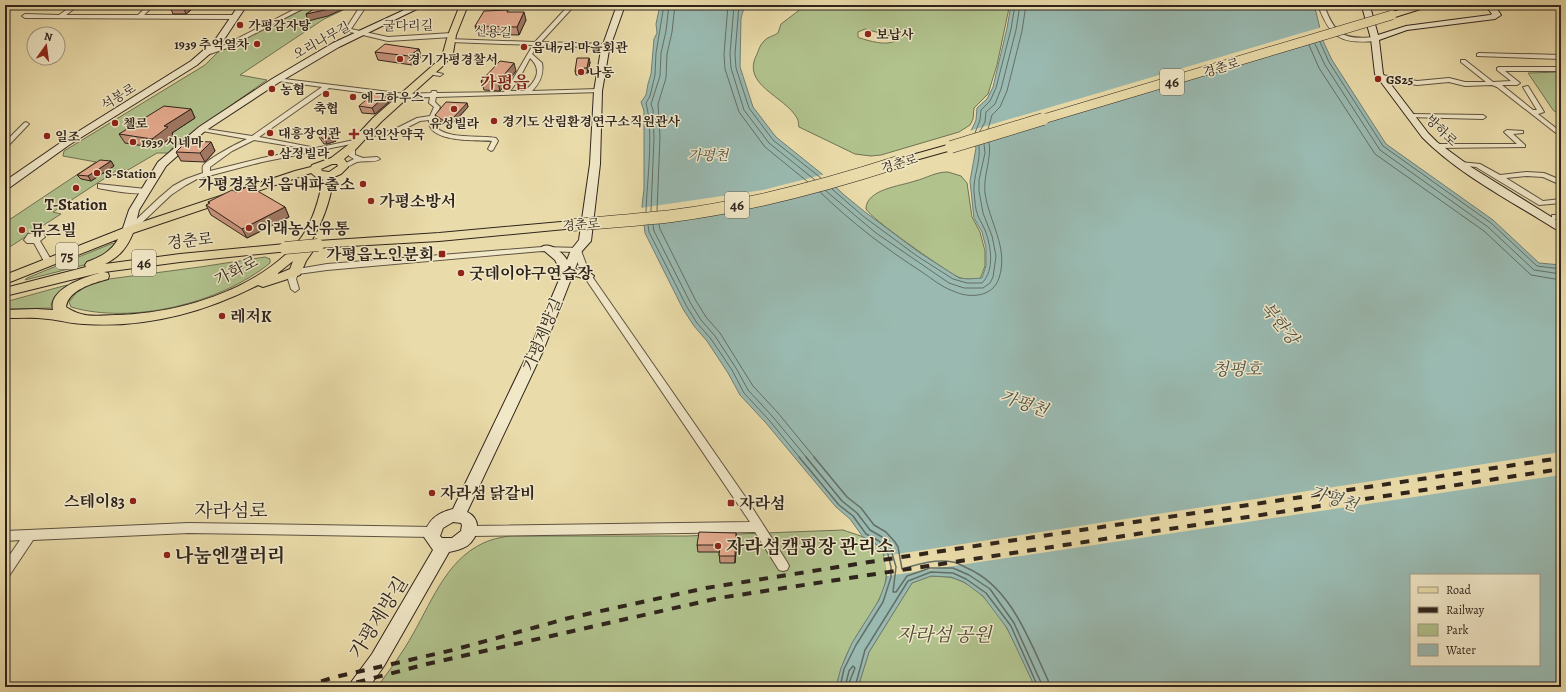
<svg xmlns="http://www.w3.org/2000/svg" width="1566" height="692" font-family="Alegreya,'Noto Serif KR',serif">
	<style>
		.green { fill: #b1c28d; stroke: #707354; fill-rule: evenodd }
		.water { fill: #9abab1; stroke: #6f7e75; fill-rule: evenodd }
		.pier { fill: #eadcaa }
		.lines { fill: none; stroke-linecap: round; stroke-linejoin: round }
		.shore-far1 { stroke: #646f66; stroke-width: 1 }
		.shore { stroke: #646f66; stroke-width: 1.5 }
		.street-casing { stroke: #5e5240; stroke-width: 2 }
		.secondary-casing { stroke: #2f241c; stroke-width: 2 }
		.primary-casing { stroke: #2f241c; stroke-width: 2 }
		.street { fill: #f1e8c8; fill-rule: evenodd }
		.secondary { fill: #f1e8c8; fill-rule: evenodd }
		.primary { fill: #eadcaa; fill-rule: evenodd }
		.rail { stroke: #2f241c; stroke-width: 4; stroke-dasharray: 9 9; stroke-linecap: butt }
		.primary-bridge-far1-casing { stroke: #2f241c; stroke-width: 10; stroke-linecap: butt }
		.primary-bridge-casing { stroke: #2f241c; stroke-width: 13; stroke-linecap: butt }
		.primary-bridge-far1 { stroke: #eadcaa; stroke-width: 9 }
		.primary-bridge { stroke: #eadcaa; stroke-width: 12 }
		.wall { fill: #c5937b; stroke: #2f241c }
		.shaded-wall { fill: #a07864; stroke: #2f241c }
		.building { fill: #e5ab8f; stroke: #2f241c }
		.poi-dot { fill: #8f2418; stroke: #f1e8c8; stroke-width: 1.5 }
		.labels { text-anchor: middle; stroke-width: 3; stroke-linejoin: round; paint-order: stroke }
		.far-poi-label { font-size: 13px; font-weight: bold; fill: #2f241c; stroke: #f1e8c8; text-anchor: start }
		.far-street-label { font-size: 13px; fill: #2f241c; stroke: #f1e8c8 }
		.far-water-label { font-size: 14px; font-style: italic; fill: #4f5149; stroke: #f1e8c8 }
		.shield { fill: #f1e8c8; stroke: #695f50; stroke-width: 1 }
		.shield-label { font-size: 15px; font-weight: bold; fill: #2f241c }
		.poi-label { font-size: 16px; font-weight: bold; fill: #2f241c; stroke: #f1e8c8; text-anchor: start }
		.street-label { font-size: 16px; fill: #2f241c; stroke: #f1e8c8 }
		.far-district-label { font-size: 17px; font-weight: bold; fill: #7a1f14; stroke: #f1e8c8 }
		.water-label { font-size: 17px; font-style: italic; fill: #4f5149; stroke: #f1e8c8 }
		.near-street-label { font-size: 19px; fill: #2f241c; stroke: #f1e8c8 }
		.near-poi-label { font-size: 19px; font-weight: bold; fill: #2f241c; stroke: #f1e8c8; text-anchor: start }
		.near-park-label { font-size: 19px; font-style: italic; fill: #504c38; stroke: #f1e8c8 }
	</style>
	<rect width="100%" height="100%" fill="#eadcaa"/>
	<filter id="stains"><feTurbulence type="fractalNoise" baseFrequency=".005" numOctaves="4"/><feColorMatrix values="0 0 0 0 .2 0 0 0 0 .09 0 0 0 0 .02 0 0 0 .5 -.17"/></filter>
	<radialGradient id="worn" r=".72"><stop offset=".6" stop-color="#630" stop-opacity="0"/><stop offset="1" stop-color="#630" stop-opacity=".3"/></radialGradient>
	<g class="green">
		<path d="M311 5H354L324 19 240 75 267 80 176 144 168 153H157L128 170 119 169 53 212 61 214 5 250V221L12 218 96 162 63 156 64 151 205 65 218 52Z"/>
		<path d="M806 5H1009V8L997 65 988 94 974 108 973 119 970 125 959 132 881 155 871 156 855 154 799 127C798 124 799 121 797 118 785 96 740 85 757 54 759 49 760 45 764 41 767 37 774 36 778 33L781 24ZM865 29 891 36 895 41C886 46 869 41 860 38L858 37V32Z"/>
		<path d="M1561 72V116L1553 110 1528 73Z"/>
		<path d="M948 172 961 176 967 183 972 217 980 232 985 251V266L980 279C972 279 963 280 956 276 942 268 871 219 866 209 866 189 901 186 915 181 927 178 935 172 948 172Z"/>
		<path d="M113 243 115 245 113 252 96 262 25 280 27 278Z"/>
		<path d="M265 257 270 259V263C221 303 132 325 71 307L69 302 76 293 90 284 109 279 200 267Z"/>
		<path d="M67 285 55 296 51 304 53 308 5 309V302Z"/>
		<path d="M843 530C854 534 868 537 877 545 882 549 884 554 885 561 893 592 865 618 852 644 844 658 840 672 836 687H377C390 670 403 652 413 634 433 599 449 554 491 540 497 538 504 537 509 536H687Z"/>
		<path d="M931 576C938 577 946 576 953 578 997 591 1017 649 1035 687H858L869 652 912 583Z"/>
	</g>
	<path class="water" d="M660 5H742L744 8 741 18 740 67 753 107 776 137 822 174 843 194 865 212 920 253 959 278 968 279 982 278 986 266V248L982 232 974 218 973 210 970 181 976 148 971 131 976 120 977 108 987 99 993 87 1007 28 1011 5H1313L1316 12 1323 41 1332 60 1386 144 1493 220 1539 263 1561 265V687H1035L1007 628 983 596 964 582 951 577 931 576 912 583 869 652 858 687H836L841 668 852 643 879 600 885 584 887 576V567L883 551 876 544 863 537 850 519 836 507 766 423 740 395 728 373 707 341 694 326 683 309 645 233 642 206 644 189V111L641 102 646 95 648 84 651 74 654 39 657 33 656 24ZM1411 575H1539V665H1411Z"/>
	<g class="pier">
		<path d="M1322 27 1325 38 972 145 969 134V131Z"/>
		<path d="M825 174 838 186 807 195 731 212 642 223 640 208 763 190Z"/>
		<path d="M1561 452V475L887 576 884 556Z"/>
	</g>
	<g class="lines">
		<g class="shore-far1">
			<path d="M728 5 724 54 725 69 739 112 765 147 808 182"/>
			<path d="M734 5 730 54 731 68 744 110 769 143 815 180"/>
			<path d="M739 5 735 54 736 68 749 108 773 140 821 178"/>
			<path d="M1320 42 1329 62 1383 146 1491 223 1537 266 1561 269"/>
			<path d="M1315 44 1325 65 1380 150 1488 227 1534 270 1561 274"/>
			<path d="M1309 45 1319 68 1375 154 1484 231 1531 275 1561 280"/>
			<path d="M988 129 992 115 1000 107 1007 91 1022 31 1026 5"/>
			<path d="M980 131 985 122 986 112 995 104 1001 89 1016 30 1020 5"/>
			<path d="M975 133 980 120 981 110 990 101 996 88 1011 29 1015 5"/>
			<path d="M832 189 863 216 917 256 953 279 967 283H982C995 270 991 246 985 230 983 225 980 221 978 216 975 209 975 200 974 192 973 176 981 162 979 146"/>
			<path d="M826 191 876 233 949 283 964 288H983L990 283 993 277 996 256 992 236 983 213 979 191V180L985 153 984 144"/>
			<path d="M820 192C851 222 886 249 922 272 932 279 942 287 953 291 970 299 993 297 999 278 1009 248 989 222 985 193 983 175 992 159 989 142"/>
			<path d="M651 211 654 138 653 110 651 104 660 76 661 53 666 31 669 5"/>
			<path d="M657 211 660 137 658 104 666 78 667 54 672 32 675 5"/>
			<path d="M646 212C647 179 654 134 646 103L650 96 655 75 656 53 664 5"/>
			<path d="M659 224 660 229 696 301 706 317 720 333 753 386 778 413 815 458"/>
			<path d="M648 225 649 232 687 307 697 323 711 339 732 370 744 393 769 420 800 458"/>
			<path d="M653 225 654 231 691 304 701 320 715 336 736 368 748 390 773 417 807 458"/>
		</g>
		<g class="shore">
			<path d="M799 457 839 505 853 516 866 534 879 541 887 550 891 567V577L883 602 856 645 844 669 840 687"/>
			<path d="M806 457 842 501 857 513 870 530 882 537 890 546 896 567 893 592H896L907 576 930 568H953L969 575 990 589 1014 623 1043 687"/>
			<path d="M814 457 847 497 861 508 874 525 886 532 895 542 898 547 902 569C919 564 935 559 953 562 958 563 963 566 967 568 1011 587 1029 640 1048 680L1049 687"/>
			<path d="M845 687 849 671 853 666 855 668 849 683 850 687"/>
			<path d="M855 687 865 650 908 581 931 572 953 573 966 579 986 593 1011 626 1038 687"/>
		</g>
		<defs>
			<g id="street">
				<path d="M73 5H79L66 15H138L148 5H154L144 15H234L237 17 234 19 25 18 22 16 25 14 59 15Z"/>
				<path d="M303 5H310L227 48 207 55 204 53 223 46Z"/>
				<path d="M361 5H367L351 29 388 37 452 33 455 35 452 37 388 41 346 31 345 30Z"/>
				<path d="M569 5H575L541 42 606 44 609 46 606 48 538 45 532 54 542 63C544 74 540 83 532 91L598 89 601 91 600 92 436 97 435 102 440 107C438 112 433 120 435 125 442 140 483 135 496 138L498 141 493 150 491 151 488 149 492 141C477 140 427 143 429 120L420 121 392 135 363 136V134L365 133 391 131 417 118 430 116 434 107 429 103 430 97 406 98 329 88 259 137 316 148 359 139 361 140V142L262 162 197 179 186 185 171 195 131 233H125L124 231 159 198 173 186 186 179 203 173C203 170 202 169 203 166 207 159 238 143 247 139L202 131 199 129 200 128 252 136 322 87 278 81 275 79 276 78 406 94 431 93 432 91H436L437 93 504 92 513 79 533 45 450 42 447 40 448 39 535 42ZM530 58C543 70 536 82 524 91H510L519 79ZM254 140 308 149 262 158 210 171V167L232 151Z"/>
				<path d="M1318 5H1324C1335 35 1343 40 1375 37L1378 39 1375 41C1341 44 1330 38 1318 5Z"/>
				<path d="M1479 53 1561 55V59L1477 56V54Z"/>
				<path d="M1461 60H1465L1493 82 1511 81 1497 70V68L1499 67H1561V71H1505L1520 83 1517 85H1502L1533 110H1537L1523 87 1528 86 1544 112 1538 114 1561 132V137L1497 87 1492 85 1465 86 1449 82 1417 85 1382 79 1379 77 1382 75 1417 81 1449 78 1465 82H1486L1461 62Z"/>
				<path d="M431 71 443 74 440 76 429 74 428 73Z"/>
				<path d="M1410 114 1483 115 1486 117 1483 119 1408 117 1407 116Z"/>
				<path d="M26 122 29 124 28 125 7 147 5 148V142L24 123Z"/>
				<path d="M1507 130 1523 131V133L1513 134 1525 145V147L1436 148 1433 146 1436 144H1517L1504 132Z"/>
				<path d="M352 145 355 147V155L363 158 377 157 380 159C374 163 365 160 357 162 352 164 348 168 342 167V165L354 159 349 156V151L344 149Z"/>
				<path d="M1460 162 1480 164 1500 175 1527 172 1544 173 1561 180V185L1543 177 1527 176 1506 178 1543 201 1561 199V203L1539 205 1476 167 1458 165V163Z"/>
				<path d="M98 184 146 189 150 191C142 197 109 190 98 188Z"/>
				<rect x="1552" y="215" width="9" height="4"/>
				<path d="M40 232H43L45 237 40 241 53 263 52 265H46L34 243H27L24 240 28 234Z"/>
				<path d="M542 247 580 248 589 272 746 498 787 562 789 566 787 570 783 571 779 570 755 532 470 536 466 534 464 531 466 528 470 526 750 522 581 272 574 252 542 251 327 270 298 274 296 279 299 289 295 292 291 289 288 279 292 270 327 264Z"/>
				<path d="M189 523 432 527 436 529 438 532 436 535 432 537 189 533 33 540 9 576 5 577V562L20 540 5 541V531Z"/>
			</g>
			<g id="secondary">
				<path d="M239 5H247L221 44 197 65 69 145 9 188 5 189V181L63 141 191 61 215 40Z"/>
				<path d="M415 5H425L339 47 278 83 205 131 166 166 139 210 134 231 132 233H124L122 231 129 210 158 162 199 127 272 79 333 43Z"/>
				<path d="M617 5H625L609 50 602 91 600 164 591 241 582 251 575 269 589 272 594 276 592 279 588 280 576 276 571 279 543 351 467 512C482 519 479 537 467 546 462 549 455 551 449 552L384 666 369 687H349L352 681 372 654 433 550 424 537C427 520 437 513 453 509L529 351 562 273 555 260 541 248 543 246C552 243 563 253 567 260L571 250 579 240 590 164 594 91 601 50ZM453 522 461 523 462 525 461 531 452 538H442L440 536 443 528Z"/>
				<path d="M1365 5H1373L1371 10 1378 35 1406 26 1490 15 1492 14 1489 10 1481 5 1495 6 1501 15 1495 19 1407 30 1379 40 1383 74 1428 133 1437 142 1471 167 1561 223V231L1557 230C1513 202 1458 174 1422 137L1375 74 1371 39 1363 10Z"/>
			</g>
			<g id="primary">
				<path d="M460 5H468L456 35 453 53 445 64 381 122 356 149 344 159 348 164V167L341 174 334 177C330 201 322 225 309 244L312 245 314 242 318 241 439 233 572 221 576 222 578 225 576 228 439 241 315 248 306 261 300 275 263 287 258 285C203 313 146 328 84 324 72 324 60 320 48 319 34 317 19 318 5 318V310L36 309 53 310C48 289 83 278 99 273L5 296V288L86 267 85 265 87 262C100 257 111 252 118 239L5 284V275L124 228 295 171 311 167 312 165 331 158 348 145 373 118 439 60 443 53 448 35ZM332 164H337L338 166 329 172 322 171 321 169ZM311 173 316 177 323 179C319 200 312 226 297 243 255 291 177 314 115 315 95 316 83 318 66 307 68 290 93 283 108 279L109 276 108 273 104 272 180 262 289 251 291 248 289 245 285 244 180 254 105 264C119 257 127 248 133 233ZM293 261 290 269 278 274V273Z"/>
				<path d="M1416 5H1428L1427 7 1392 18 1388 15 1389 13Z"/>
				<path d="M951 144 956 147 955 149 898 165 893 162 894 160Z"/>
			</g>
		</defs>
		<use href="#street" class="street-casing"/>
		<use href="#secondary" class="secondary-casing"/>
		<use href="#primary" class="primary-casing"/>
		<use href="#street" class="street"/>
		<use href="#secondary" class="secondary"/>
		<use href="#primary" class="primary"/>
		<g class="rail">
			<path d="M304 687 335 677 453 650 569 618 706 588 882 560 1561 458"/>
			<path d="M339 687 427 664 719 598 1561 469"/>
		</g>
		<defs>
			<path id="primary-bridge-far1" d="M1040 120 1392 15"/>
			<g id="primary-bridge">
				<path d="M951 147 1043 119"/>
				<path d="M572 225C605 222 639 220 672 216 749 206 824 186 898 162"/>
				<path d="M285 248 318 245"/>
			</g>
		</defs>
		<use href="#primary-bridge-far1" class="primary-bridge-far1-casing"/>
		<use href="#primary-bridge" class="primary-bridge-casing"/>
		<use href="#primary-bridge-far1" class="primary-bridge-far1"/>
		<use href="#primary-bridge" class="primary-bridge"/>
	</g>
	<g class="wall">
		<path d="M197 5 186 14H173L171 9Z"/>
		<path d="M508 12 526 20 519 35 477 34 475 26Z"/>
		<path d="M419 49 421 57 412 65 378 60 375 52Z"/>
		<path d="M590 62 588 73H585L584 75H576L575 71Z"/>
		<path d="M516 71 500 91 484 90 481 81Z"/>
		<path d="M387 94 390 101 375 114 362 113 359 106Z"/>
		<path d="M467 103 468 107 455 121 445 125 437 119 435 115Z"/>
		<path d="M191 109 195 118 172 133 173 136 157 148 125 143 119 134Z"/>
		<path d="M317 133 334 137 336 141 327 144H324L319 137Z"/>
		<path d="M211 142 215 151 205 162 181 161 176 152Z"/>
		<path d="M111 161 114 166 91 181 81 179 77 175Z"/>
		<path d="M236 192 285 207 289 217 247 238 211 215 206 205 209 204 208 202Z"/>
		<path d="M737 540 735 563H720L719 552H698L697 545Z"/>
	</g>
	<g class="shaded-wall">
		<path d="M190 5H197L186 14 184 9Z"/>
		<path d="M337 5H348V7L328 16 308 21 306 14Z"/>
		<path d="M524 12 526 20 519 35 517 27Z"/>
		<path d="M419 49 421 57 412 65 409 56Z"/>
		<path d="M589 58 590 62 588 73 587 68Z"/>
		<path d="M514 63 516 71 500 91 498 82Z"/>
		<path d="M387 94 390 101 375 114 372 108Z"/>
		<path d="M467 103 468 107 455 121 445 125 444 121Z"/>
		<path d="M191 109 195 118 172 133 173 136 157 148 152 139 164 126Z"/>
		<path d="M334 137 336 141 327 144 325 139Z"/>
		<path d="M211 142 215 151 205 162 200 153Z"/>
		<path d="M111 161 114 166 91 181 88 176Z"/>
		<path d="M285 207 289 217 247 238 242 229Z"/>
		<path d="M736 533 737 540 735 563V556Z"/>
	</g>
	<g class="building">
		<path d="M177 5H190L184 9H171Z"/>
		<path d="M320 5H337L325 10 306 14Z"/>
		<path d="M508 10 507 12H524L517 27 475 26 484 11Z"/>
		<path d="M385 44 419 49 409 56 375 52Z"/>
		<path d="M577 58H589L587 68H584L583 71H575Z"/>
		<path d="M500 61 514 63 498 82 481 81Z"/>
		<path d="M374 93 387 94 372 108 359 106Z"/>
		<path d="M446 102 467 103 454 117 444 121 435 115Z"/>
		<path d="M164 106 191 109 164 126 168 127 152 139 119 134Z"/>
		<path d="M328 129 334 137 325 139H323L317 133Z"/>
		<path d="M187 141 211 142 200 153 176 152Z"/>
		<path d="M100 160 111 161 88 176 77 175Z"/>
		<path d="M249 186 285 207 242 229 206 205 210 203 208 202 232 190 236 192Z"/>
		<path d="M699 532 736 533 735 556H719L720 545H697Z"/>
	</g>
	<g class="poi-dot">
		<circle cx="240" cy="25" r="4"/>
		<circle cx="868" cy="34" r="4"/>
		<circle cx="257" cy="44" r="4"/>
		<circle cx="524" cy="47" r="4"/>
		<circle cx="400" cy="59" r="4"/>
		<circle cx="581" cy="72" r="4"/>
		<circle cx="1378" cy="79" r="4"/>
		<circle cx="272" cy="89" r="4"/>
		<circle cx="326" cy="94" r="4"/>
		<circle cx="353" cy="97" r="4"/>
		<circle cx="454" cy="109" r="4"/>
		<circle cx="494" cy="121" r="4"/>
		<circle cx="115" cy="123" r="4"/>
		<circle cx="270" cy="133" r="4"/>
		<path d="M352 128h4v4h4v4h-4v4h-4v-4h-4v-4h4z"/>
		<circle cx="47" cy="136" r="4"/>
		<circle cx="133" cy="142" r="4"/>
		<circle cx="271" cy="153" r="4"/>
		<circle cx="97" cy="173" r="4"/>
		<circle cx="363" cy="184" r="4"/>
		<circle cx="76" cy="188" r="4"/>
		<circle cx="371" cy="201" r="4"/>
		<circle cx="249" cy="228" r="4"/>
		<circle cx="22" cy="230" r="4"/>
		<rect x="438" y="250" width="8" height="8" rx="2"/>
		<circle cx="461" cy="273" r="4"/>
		<circle cx="222" cy="316" r="4"/>
		<circle cx="432" cy="493" r="4"/>
		<circle cx="133" cy="501" r="4"/>
		<rect x="727" y="499" width="8" height="8" rx="2"/>
		<circle cx="718" cy="546" r="4"/>
		<circle cx="167" cy="555" r="4"/>
	</g>
	<g class="labels">
		<g class="far-poi-label">
			<text x="248" y="30">가평감자탕</text>
			<text x="876" y="39">보납사</text>
			<text x="249" y="49" text-anchor="end">1939 추억열차</text>
			<text x="532" y="52">읍내7리 마을회관</text>
			<text x="408" y="64">경기 가평경찰서</text>
			<text x="589" y="77">나동</text>
			<text x="1386" y="84">GS25</text>
			<text x="280" y="94">농협</text>
			<text x="361" y="102">에그하우스</text>
			<text x="326" y="113" text-anchor="middle">축협</text>
			<text x="502" y="126">경기도 산림환경연구소직원관사</text>
			<text x="123" y="128">첼로</text>
			<text x="454" y="128" text-anchor="middle">유성빌라</text>
			<text x="278" y="138">대흥장여관</text>
			<text x="362" y="139">연인산약국</text>
			<text x="55" y="141">일조</text>
			<text x="141" y="147">1939 시네마</text>
			<text x="279" y="158">삼정빌라</text>
			<text x="105" y="178">S-Station</text>
		</g>
		<g class="far-street-label">
			<text transform="translate(408 25) rotate(-1)" y="5">굴다리길</text>
			<text transform="translate(493 31) rotate(3)" y="5">신용길</text>
			<text transform="translate(321 40) rotate(-29)" y="5">오리나무길</text>
			<text transform="translate(1221 67) rotate(-17)" y="5">경춘로</text>
			<text transform="translate(118 96) rotate(-32)" y="5">석봉로</text>
			<text transform="translate(1442 130) rotate(44)" y="5">방하로</text>
			<text transform="translate(899 163) rotate(-17)" y="5">경춘로</text>
			<text transform="translate(581 224) rotate(-5)" y="5">경춘로</text>
		</g>
		<g class="far-water-label">
			<text x="708" y="160">가평천</text>
		</g>
		<g class="shield">
			<rect x="1160" y="69" width="24" height="26" rx="3"/>
			<rect x="725" y="192" width="24" height="26" rx="3"/>
			<rect x="56" y="243" width="22" height="26" rx="3"/>
			<rect x="132" y="250" width="24" height="26" rx="3"/>
		</g>
		<g class="shield-label">
			<text x="1172" y="87">46</text>
			<text x="737" y="210">46</text>
			<text x="67" y="261">75</text>
			<text x="144" y="268">46</text>
		</g>
		<g class="poi-label">
			<text x="355" y="190" text-anchor="end">가평경찰서 읍내파출소</text>
			<text x="379" y="207">가평소방서</text>
			<text x="76" y="210" text-anchor="middle">T-Station</text>
			<text x="257" y="234">이래농산유통</text>
			<text x="30" y="236">뮤즈빌</text>
			<text x="434" y="260" text-anchor="end">가평읍노인분회</text>
			<text x="469" y="279">굿데이야구연습장</text>
			<text x="230" y="322">레저K</text>
			<text x="440" y="499">자라섬 닭갈비</text>
			<text x="125" y="507" text-anchor="end">스테이83</text>
			<text x="739" y="509">자라섬</text>
		</g>
		<g class="street-label">
			<text transform="translate(190 240) rotate(-6)" y="6">경춘로</text>
			<text transform="translate(236 270) rotate(-27)" y="6">가화로</text>
			<text transform="translate(542 334) rotate(-67)" y="6">가평제방길</text>
		</g>
		<g class="far-district-label">
			<text x="505" y="88">가평읍</text>
		</g>
		<g class="water-label">
			<text transform="translate(1280 323) rotate(51)" y="6">북한강</text>
			<text x="1237" y="375">청평호</text>
			<text transform="translate(1024 403) rotate(19)" y="6">가평천</text>
			<text transform="translate(1334 498) rotate(17)" y="6">가평천</text>
		</g>
		<g class="near-street-label">
			<text x="231" y="517">자라섬로</text>
			<text transform="translate(378 617) rotate(-58)" y="7">가평제방길</text>
		</g>
		<g class="near-poi-label">
			<text x="726" y="553">자라섬캠핑장 관리소</text>
			<text x="175" y="562">나눔엔갤러리</text>
		</g>
		<g class="near-park-label">
			<text x="944" y="641">자라섬 공원</text>
		</g>
	</g>
	<rect width="1566" height="692" fill="none" stroke="#eadcaa" stroke-width="20"/>
	<rect x="6" y="6" width="1554" height="680" fill="none" stroke="#2f241c" stroke-width="2"/>
	<rect x="10" y="10" width="1546" height="672" fill="none" stroke="#2f241c"/>
	<rect x="1410" y="574" width="130" height="92" fill="#f1e8c8" stroke="#a39a83"/>
	<rect x="1418" y="587" width="20" height="6" fill="#eadcaa" stroke="#a39a83"/>
	<text x="1446" y="594" font-size="12" fill="#2f241c">Road</text>
	<rect x="1418" y="607" width="20" height="6" fill="#2f241c" stroke="#a39a83"/>
	<text x="1446" y="614" font-size="12" fill="#2f241c">Railway</text>
	<rect x="1418" y="624" width="20" height="12" fill="#b1c28d" stroke="#a39a83"/>
	<text x="1446" y="634" font-size="12" fill="#2f241c">Park</text>
	<rect x="1418" y="644" width="20" height="12" fill="#9abab1" stroke="#a39a83"/>
	<text x="1446" y="654" font-size="12" fill="#2f241c">Water</text>
	<g transform="translate(46 46) rotate(14)"><circle r="19" fill="#f1e8c8" stroke="#a39a83"/>
	<path d="M0-3L7 15L0 10L-7 15Z" fill="#8f2418"/>
	<text y="-6" font-size="11" font-weight="bold" text-anchor="middle" fill="#2f241c">N</text>
	</g>
	<rect width="100%" height="100%" filter="url(#stains)"/>
	<rect width="100%" height="100%" fill="url(#worn)"/>
</svg>
